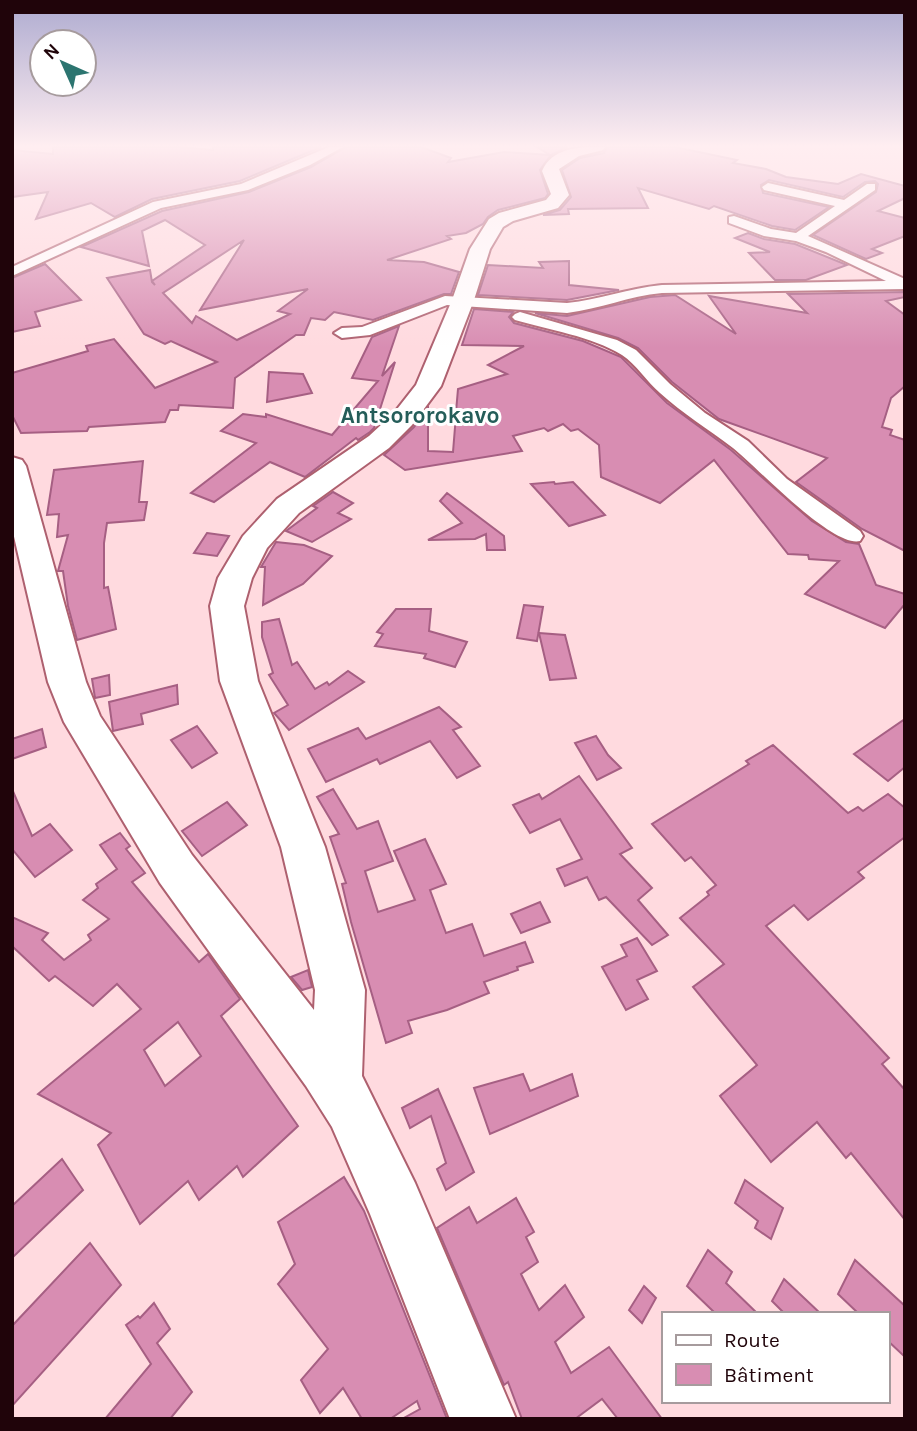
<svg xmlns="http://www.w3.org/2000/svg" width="917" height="1431" font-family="Karla,sans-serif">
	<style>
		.building { fill: #d88db2; stroke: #a65f83; stroke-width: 2; fill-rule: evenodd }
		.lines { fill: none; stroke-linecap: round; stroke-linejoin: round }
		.street-casing { stroke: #ae606f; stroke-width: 4 }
		.secondary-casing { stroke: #ae606f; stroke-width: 4 }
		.street { fill: #fff; fill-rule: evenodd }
		.secondary { fill: #fff; fill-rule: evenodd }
		.labels { text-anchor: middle; stroke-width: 6; stroke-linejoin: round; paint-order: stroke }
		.far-district-label { font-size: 23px; font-weight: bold; fill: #245d59; stroke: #fff }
	</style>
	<rect width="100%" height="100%" fill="#ffdadf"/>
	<g class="building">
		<path d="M53 147H180L213 150V147H321L240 181 152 199 115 217 91 203 36 219 48 192 12 197V150L53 154Z"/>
		<path d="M346 147H421L451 158 448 162 504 152 550 155 537 147H567L551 155 540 170 548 194 545 198 498 210 488 217 483 224 466 233 447 236 451 239 387 260 424 262 459 272 451 294H444L373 320 334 312 325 320 311 318 304 335H296L235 378 233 408 179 405 178 410H170L165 422 89 427 87 431 21 433 12 415V373L88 351 86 346 114 339 155 388 217 362 171 341 165 344 144 334 107 278 150 270 152 282 155 285 152 281 205 245 165 220 142 231 149 266 81 247 162 211 249 192 311 167ZM244 240 200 310 308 289 278 311 290 314 237 340 196 316 192 323 163 293Z"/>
		<path d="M607 147H675L737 160 733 163 766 169 786 177 838 184 861 174 905 186V198L878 211 905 218V236L872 249 882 253 866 259 813 235 876 192 878 184 875 181 865 182 843 197 769 180 761 185 763 193 829 207 795 230 772 226 714 206 709 209 638 188 648 208 568 209 569 214 543 215 560 210 571 197 562 170 580 158 604 153Z"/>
		<path d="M748 233 764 239 795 244 847 265 806 280H775L749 253 770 252 735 238Z"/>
		<path d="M569 261V285L619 290 567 300 478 295 488 265 543 268 539 262Z"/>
		<path d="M45 264 81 300 35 312 40 326 12 332V278Z"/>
		<path d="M905 292V297L886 301 905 315V386L891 398 882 427 892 430 890 435 905 440V551L862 529 796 482 827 458 719 419 672 382 638 348 618 338 535 313 567 316 650 297 675 295 736 334 709 296 807 313 788 294Z"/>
		<path d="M474 309 513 312 509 317 514 323 583 341 621 357 667 403 731 450 812 521 846 542 859 544 876 585 905 594V604L885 628 805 594 839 561 809 559 808 555 788 554 714 460 660 503 601 477 599 445 578 429 571 431 563 424 548 431 544 428 513 436 522 451 405 470 384 455 414 427 428 408V451L453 452 456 415H459L456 412 458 389 507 374 488 365 524 346 462 345Z"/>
		<path d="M399 326 382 376 395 362 374 428 370 432 358 440 356 438 305 477 270 462 214 502 191 493 256 443 221 431 243 414 266 417V414L332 435 378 381 352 378 372 337Z"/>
		<path d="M269 372 303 374 312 393 267 402Z"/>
		<path d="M143 461 139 502H147L144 520 107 523 104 543V588L108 587 116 629 77 640 68 606 63 571H58L68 535 57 537 59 514 47 515 54 470Z"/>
		<path d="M554 482 555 484 573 482 605 515 569 526 531 484Z"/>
		<path d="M333 492 353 503 338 513 351 519 312 542 286 531 317 508 313 506Z"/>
		<path d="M447 493 504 536 505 550H487L486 534 475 539 428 540 462 523 440 501Z"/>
		<path d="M207 533 229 536 217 556 194 553Z"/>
		<path d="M276 542 304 545 332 556 303 584 263 605 265 567H261Z"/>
		<path d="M524 605 543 607 537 641 517 638Z"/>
		<path d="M396 609H431L429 631 467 642 455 667 424 658 426 654 375 646 383 634 377 632Z"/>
		<path d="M279 619 292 665 297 662 315 689 327 682 329 685 348 671 364 682 289 730 274 713 288 705 269 675 273 673 262 637V622Z"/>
		<path d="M539 633 565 635 576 678 550 680Z"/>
		<path d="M109 675 110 695 95 698 92 679Z"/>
		<path d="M177 685 178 704 141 714 143 724 113 731 109 702Z"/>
		<path d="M439 707 461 727 453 730 480 766 457 778 430 741 380 764 377 759 326 782 308 749 358 728 366 739Z"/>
		<path d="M905 719V767L888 781 854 754Z"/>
		<path d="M197 726 217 753 192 768 171 740Z"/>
		<path d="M42 729 46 747 12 759V739Z"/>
		<path d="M596 736 608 755 621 768 597 780 575 743Z"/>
		<path d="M773 745 848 813 858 807 863 811 888 794 905 808V837L858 872 864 878 808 920 794 905 766 926 889 1058 882 1064 905 1090V1220L851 1153 846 1158 817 1122 771 1162 720 1096 757 1065 693 987 724 964 680 918 709 895 707 892 716 885 691 857 685 861 652 824 749 764 746 761Z"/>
		<path d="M579 776 632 848 620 854 652 888 638 900 668 935 652 945 606 897 599 900 587 877 565 886 557 869 582 859 560 819 530 833 513 805 539 794 542 799Z"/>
		<path d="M12 789 32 836 50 824 72 850 35 877 12 849Z"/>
		<path d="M333 789 357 829 378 821 393 861 365 871 378 912 415 900 394 851 425 839 446 884 430 890 446 933 472 924 484 956 525 942 533 962 517 967 518 970 484 982 489 993 447 1010 408 1021 412 1033 386 1043 351 922 342 884 346 883 330 837 339 834 317 797Z"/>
		<path d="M227 802 247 825 202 856 182 831Z"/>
		<path d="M120 833 130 846 126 849 145 873 132 882 199 962 208 954 240 999 221 1016 298 1126 243 1177 237 1166 199 1200 188 1181 140 1224 98 1145 111 1133 38 1094 141 1009 117 984 93 1006 55 976 49 981 12 946V917L48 933 42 940 64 960 91 940 88 935 109 919 83 900 98 888 96 884 117 869 100 845ZM178 1022 201 1056 165 1086 144 1050Z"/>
		<path d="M540 902 550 922 521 933 511 914Z"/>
		<path d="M637 938 657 971 637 980 648 999 626 1010 602 967 627 956 621 945Z"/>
		<path d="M308 970 312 987 302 990 291 977Z"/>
		<path d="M523 1074 530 1091 572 1074 578 1096 490 1134 474 1088Z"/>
		<path d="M438 1089 474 1172 446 1190 437 1169 446 1163 431 1116 410 1128 402 1108Z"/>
		<path d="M62 1159 83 1190 12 1258V1206Z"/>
		<path d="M344 1177 364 1211 447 1419H402L420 1409 417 1401 390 1419H362L343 1388 320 1413 301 1380 328 1349 278 1284 295 1264 278 1222Z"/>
		<path d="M745 1180 783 1208 771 1239 755 1228 758 1221 735 1203Z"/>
		<path d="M516 1198 534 1232 526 1237 538 1262 521 1274 539 1310 565 1285 584 1317 555 1342 571 1373 609 1347 662 1419H618L602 1399 575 1419H522L508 1382 504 1385 437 1228 469 1207 477 1223Z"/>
		<path d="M90 1243 121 1285 12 1406V1326Z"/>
		<path d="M708 1250 732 1272 726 1283 758 1314H716L687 1286Z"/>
		<path d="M855 1260 905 1306V1357L887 1340V1314H859L838 1294Z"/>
		<path d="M784 1279 821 1314H785L772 1301Z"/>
		<path d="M644 1286 656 1298 642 1323 629 1310Z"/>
		<path d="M154 1303 170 1329 157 1343 192 1392 170 1419H105L151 1364 126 1325 138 1316 140 1318Z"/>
	</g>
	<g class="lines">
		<defs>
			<g id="street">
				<path d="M329 147H343L310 165 248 190 161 208 12 276V267L153 202 241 184Z"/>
				<path d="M768 183 844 200 867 184H875V190L808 236 905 279V289L662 293C629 296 600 309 567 313L447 305 370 335 342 338 334 333 342 328 362 327 445 296 567 303C599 300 629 288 662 285L886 281 826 252 796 241 764 236 729 223V217L734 216 771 229 796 233 835 206 764 190 762 187Z"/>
				<path d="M520 312 617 340 636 350 670 384 705 413 748 441 787 479 860 531 863 536 860 541C832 548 756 466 733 448 708 429 683 414 660 393 647 382 636 364 622 355 591 336 549 330 515 320L512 317 515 314Z"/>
			</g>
			<path id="secondary" d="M605 147 603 150 579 156 559 169 569 195 558 208 513 221 503 227 490 249 474 300 441 386 412 425 389 448 299 513 267 548 252 578 244 606 258 681 325 847 365 990 362 1076 415 1183 516 1419H450L370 1214 332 1127 306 1086 160 883 64 722 48 682 12 528V457L22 460 26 466 86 682 100 716 192 855 314 1010 315 990 281 847 220 681 210 606 218 578 243 536 277 499 369 436 394 413 416 385 452 300 470 249 489 219 499 213 546 200 551 194 542 171C553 146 582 147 605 147Z"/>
		</defs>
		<use href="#street" class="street-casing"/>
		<use href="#secondary" class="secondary-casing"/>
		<use href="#street" class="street"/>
		<use href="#secondary" class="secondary"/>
	</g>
	<linearGradient id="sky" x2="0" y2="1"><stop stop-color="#aeabd0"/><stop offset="0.42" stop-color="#ffeef1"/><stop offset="1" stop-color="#ffeef1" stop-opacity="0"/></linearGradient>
	<rect width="917" height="348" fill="url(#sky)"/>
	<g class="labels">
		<g class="far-district-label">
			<text x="420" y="423">Antsororokavo</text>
		</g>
	</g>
	<rect width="917" height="1431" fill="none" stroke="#20040a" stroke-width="28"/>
	<rect x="662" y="1312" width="228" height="91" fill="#ffffff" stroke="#a69b9d" stroke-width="2"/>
	<rect x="676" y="1335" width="35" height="10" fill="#ffffff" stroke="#a69b9d" stroke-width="2"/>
	<text x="724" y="1347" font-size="21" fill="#20040a">Route</text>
	<rect x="676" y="1364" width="35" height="21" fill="#d88db2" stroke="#a69b9d" stroke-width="2"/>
	<text x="724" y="1382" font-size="21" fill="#20040a">Bâtiment</text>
	<g transform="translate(63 63) rotate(315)"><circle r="33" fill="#ffffff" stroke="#a69b9d" stroke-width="2"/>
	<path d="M0-5L12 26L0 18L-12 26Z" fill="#2c7570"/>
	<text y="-10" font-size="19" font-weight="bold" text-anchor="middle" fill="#20040a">N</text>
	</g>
</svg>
